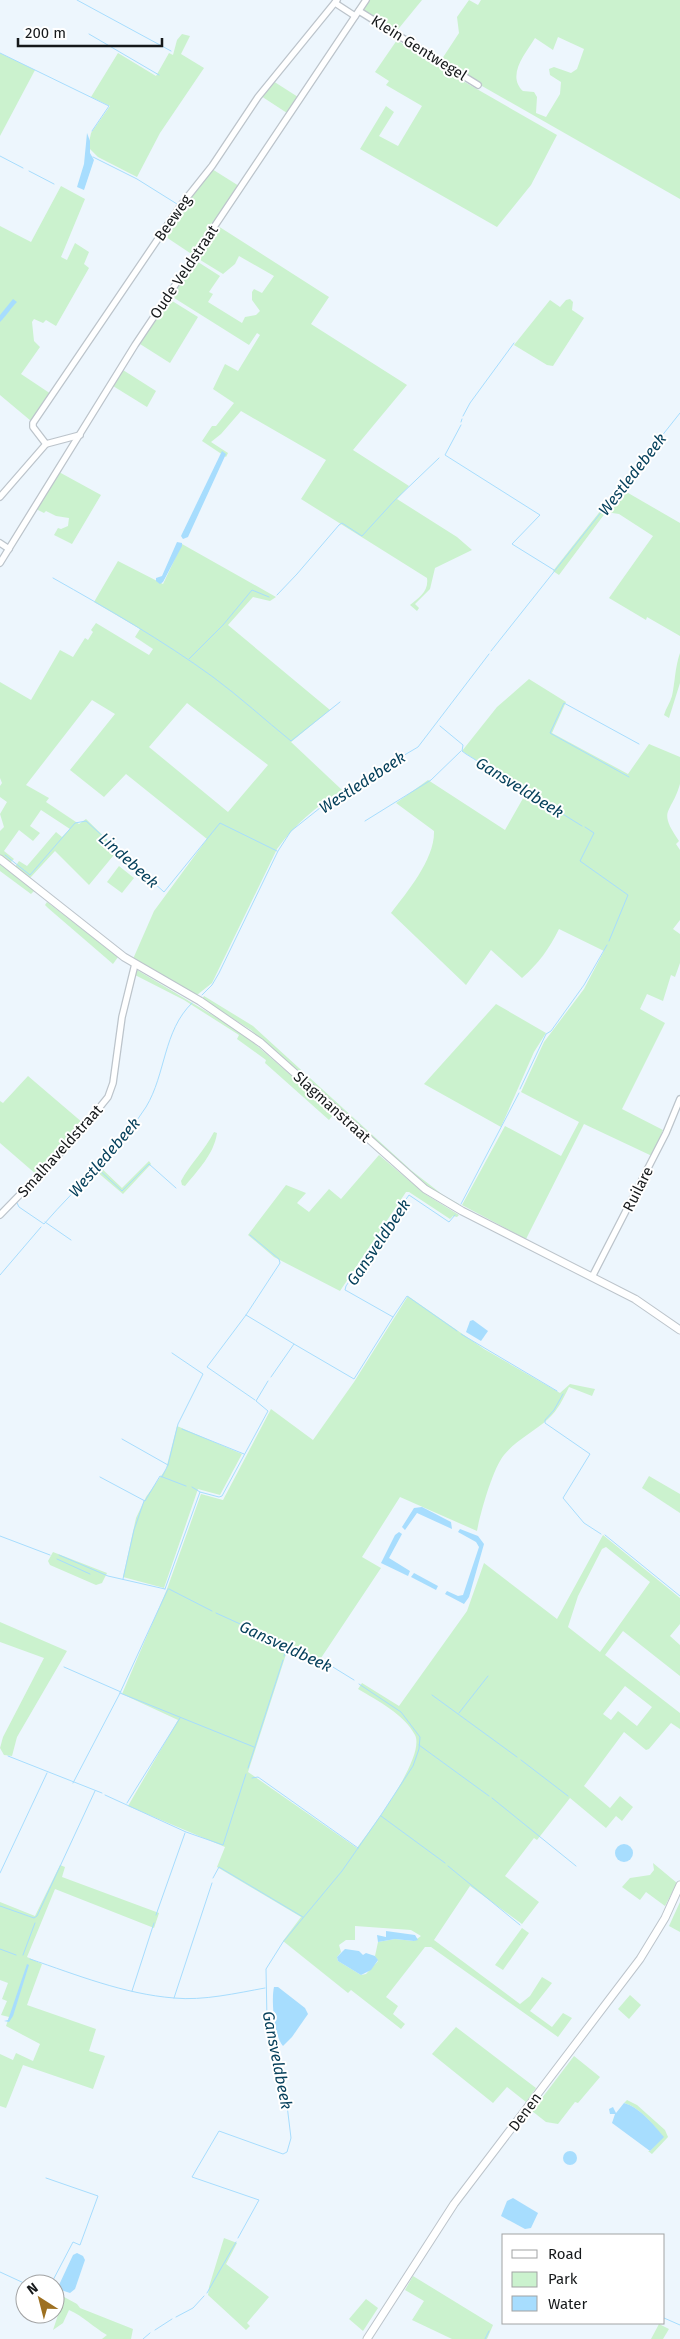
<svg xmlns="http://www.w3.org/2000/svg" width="680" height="2339" font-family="'Fira Sans',sans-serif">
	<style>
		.green { fill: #cbf2ce; fill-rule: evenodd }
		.water { fill: #a7ddfe }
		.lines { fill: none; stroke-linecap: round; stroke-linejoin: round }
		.stream { stroke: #a7ddfe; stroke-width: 1 }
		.minor-casing { stroke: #bcc4cb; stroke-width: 8 }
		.major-casing { stroke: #bcc4cb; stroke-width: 9 }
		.minor { stroke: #fff; stroke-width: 5.5 }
		.major { stroke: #fff; stroke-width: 7 }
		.labels { text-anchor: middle; stroke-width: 4; stroke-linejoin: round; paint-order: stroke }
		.street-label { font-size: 15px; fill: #16191b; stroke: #fff }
		.water-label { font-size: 16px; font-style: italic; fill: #07415c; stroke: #fff }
	</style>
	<rect width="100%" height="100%" fill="#edf6fd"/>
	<g class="green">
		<path d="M370 0H422L395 33 365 12 363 10Z"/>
		<path d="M469 0 478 5 481 0H680V199L440 62 459 33 457 17ZM558 37 584 49 577 69 571 73 554 67 549 69 550 75 561 82 560 94 546 117 536 113 537 97 534 92 523 91C506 75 526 53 535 38L553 50Z"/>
		<path d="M182 34 190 36 181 54 204 68 160 133 137 177 98 157 88 147 91 133 110 106 91 97 118 53 156 76 169 53 173 55 177 40Z"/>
		<path d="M397 40 428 61 557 135 531 185 497 227 360 149 386 106 394 112 379 136 398 146 422 106 386 85 389 81 375 72Z"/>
		<path d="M0 53 35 70 0 136Z"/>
		<path d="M273 81 298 97 287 113 261 96Z"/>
		<path d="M212 169 239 186 193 255 163 235Z"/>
		<path d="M61 186 85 199 61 257 67 260 75 243 89 252 84 264 89 268 56 326 46 320 43 323 34 319 32 322 34 341 40 347 21 374 51 394 31 421 0 395V226L31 242Z"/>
		<path d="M218 226 329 297 311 324 407 385 353 450 409 486 397 499 457 537 472 550 435 568 430 589 415 604 419 608 417 611 410 605C419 598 429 591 427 578L301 499 326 460 241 411 221 434 211 442 228 453 226 457 202 441 212 426H216L234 403 213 389 225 364 238 371 260 335 257 333 249 345 171 296 193 262H198L220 276 209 292 213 294 208 302 242 323 245 317 256 315 260 311 252 300V292L254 289 262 293 274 276 239 256 235 264 223 274 197 258Z"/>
		<path d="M169 299 198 317 170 363 140 344Z"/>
		<path d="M570 299 573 302 572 310 584 318 553 366 547 365 514 345 550 300 560 307 566 300Z"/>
		<path d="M123 370 156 391 147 407 113 386Z"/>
		<path d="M59 472 101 495 72 544 54 535 58 528 61 529 68 526 69 518 56 516 46 511 44 513 36 509Z"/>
		<path d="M623 490 680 523V636L647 617 646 620 609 598 653 536 619 514 606 512 559 575 553 571 609 500 613 502Z"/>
		<path d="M182 544 276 597 270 601 253 597 228 625 330 710 291 742 342 790C316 807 295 824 277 849L212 983 197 995 133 959 154 911 207 839 126 774 104 797 70 770 115 714 92 700 26 785 49 798 46 802 79 824 86 819 118 850 89 885 55 851 30 878 15 867 19 861 27 866 56 832 62 837 70 829 41 810 30 826 40 833 33 841 19 830 4 851 14 859 10 863 0 855V831L4 827 0 814 7 802 0 797V786L2 783 0 778V682L31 700 60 650 73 657 85 638 88 640 93 632 91 630 96 623 149 655 153 649 135 637 140 629 94 602 118 561 163 584ZM187 703 268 765 228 812 149 747Z"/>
		<path d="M680 653V683L669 718 664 715C666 708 670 703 672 696 675 682 675 667 680 653Z"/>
		<path d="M529 679 566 702 552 733 628 774 649 744 680 757C680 765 680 776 680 784 671 815 657 809 679 841L676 844 680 850V920L673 929 680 934V963L675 977 671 975 663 1001 647 994 640 1009 665 1023 622 1109 663 1130 652 1156 584 1124 526 1239 462 1205 505 1126 561 1156 579 1122 521 1092 544 1042 584 989 604 951 559 929C549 949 539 963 522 978L491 950 466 985 391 913C407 892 435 859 434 831L396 803 428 780 505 830 526 793 462 751 497 707Z"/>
		<path d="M0 864 34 891 31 894 0 871Z"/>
		<path d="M119 866 134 878 122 893 107 882Z"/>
		<path d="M47 902 118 957 113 964 48 908 45 905Z"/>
		<path d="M137 970 241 1032 329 1108 333 1115 329 1120 265 1063 266 1060 237 1039 239 1035 184 1000 135 975Z"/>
		<path d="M204 996 253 1026 412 1171 443 1195 459 1204 458 1206 426 1186 251 1030 202 999Z"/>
		<path d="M496 1004 546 1033 534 1052 501 1127 424 1084Z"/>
		<path d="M28 1076 83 1123 37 1175 0 1143V1101L3 1103Z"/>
		<path d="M214 1132 217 1133C214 1154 198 1170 185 1186L182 1185 181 1181C190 1164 205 1150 214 1132Z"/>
		<path d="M379 1155 425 1194 459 1215 457 1217 453 1216 450 1219 409 1192H406L340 1291 274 1257 248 1235 286 1185 306 1193 297 1203 309 1212 329 1189 341 1199Z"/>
		<path d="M149 1161 151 1164 123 1194 96 1171 100 1167 122 1188Z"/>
		<path d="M408 1296 484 1349 560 1393 570 1384 595 1389 592 1396 569 1387C563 1399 558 1410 548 1419 534 1432 516 1440 504 1455 493 1468 480 1514 477 1531L400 1497 362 1557 381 1568 319 1661 288 1648 248 1772 357 1848C371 1829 426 1757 415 1735 404 1714 378 1701 358 1689L362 1683 399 1706 467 1611 484 1563 557 1619 603 1535 680 1598V1624L670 1636 680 1645V1676L623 1631 605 1655 680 1713V1729L671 1723 649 1749 646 1750 624 1732 584 1786 610 1808 620 1796 633 1807 622 1821 616 1816 606 1828 570 1798 537 1840 534 1838 505 1876 539 1902 522 1924 470 1886 434 1940 520 2004 530 1996 542 1977 552 1983 530 2011 552 2027 563 2013 572 2018 558 2037 431 1947H425L386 1997 398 2006 393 2014 405 2024 401 2029 351 1990 348 1993 283 1941 301 1917 217 1867 225 1847 128 1806 178 1720 122 1694 167 1589 201 1494 223 1500 271 1409 313 1440 354 1382ZM606 1547 650 1582 600 1652 568 1627 578 1596 602 1549ZM625 1686 652 1707 637 1726 618 1711 611 1720 603 1714ZM355 1926 411 1930 421 1936 414 1941 395 1939 378 1942 375 1956 378 1961 366 1974 361 1975 338 1961 337 1957 341 1952 339 1945 346 1940H355Z"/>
		<path d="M177 1426 242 1454 220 1495 198 1489 164 1588 123 1577 136 1518 146 1497 166 1469Z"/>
		<path d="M649 1476 680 1494V1513L642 1488Z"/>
		<path d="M53 1552 107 1573 102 1583 96 1585 50 1565 48 1561Z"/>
		<path d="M0 1622 67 1651 17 1737 12 1756 4 1755 0 1748 3 1737 44 1658 0 1642Z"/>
		<path d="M653 1863 677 1883 665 1906 646 1892 640 1900 622 1887 630 1878 650 1875 654 1870Z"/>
		<path d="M60 1865 65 1867 62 1877 159 1913 154 1928 55 1889 27 1957 42 1964 27 2005 96 2029 89 2051 105 2056 93 2089 23 2065 6 2108 0 2106V2054L13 2060 16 2053 33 2061 40 2044 6 2026 9 2017 1 2015 7 2001 2 1999 8 1983 0 1980V1902L35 1916Z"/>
		<path d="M680 1902V1932L669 1926Z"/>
		<path d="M522 1928 529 1933 503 1970 495 1965Z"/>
		<path d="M630 1995 641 2005 629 2019 618 2009Z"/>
		<path d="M456 2027 536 2088 526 2102 507 2087 493 2103 432 2054Z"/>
		<path d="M574 2056 600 2077 578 2103 575 2102 558 2124 546 2122 532 2111Z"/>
		<path d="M627 2100 637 2105 665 2130 668 2137 652 2154 648 2151H650L663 2137C654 2125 639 2107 624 2103Z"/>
		<path d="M224 2238 237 2243 226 2264 269 2297 247 2323 250 2326 246 2330 208 2295 209 2287Z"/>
		<path d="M413 2276 493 2325 487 2339H452L412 2320 424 2301 405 2290Z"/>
		<path d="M55 2292 77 2304 80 2308 133 2329 131 2339H102L107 2335C93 2327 83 2316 69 2310L63 2323 53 2330 62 2303 55 2299Z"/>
		<path d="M366 2299 378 2308 363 2331 349 2319Z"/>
		<path d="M659 2324 669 2329 663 2339H651Z"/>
	</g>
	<g class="water">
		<path d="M87 133 90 141V153L94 160 84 190 77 187 84 164Z"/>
		<path d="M13 299 17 302C11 308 7 315 0 322V315Z"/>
		<path d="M222 451 226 454 188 537 183 539 181 536Z"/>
		<path d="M177 542 182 543V546L163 582 160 584 156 581V578L162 576Z"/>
		<path d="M473 1320 488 1331 481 1341 466 1332 470 1321Z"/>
		<path d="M422 1507 451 1522 452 1529 417 1513 405 1530 402 1527 414 1508Z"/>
		<path d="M460 1529 478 1536 484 1544 469 1597 464 1604 445 1594 447 1591 458 1596 463 1595 479 1547 476 1542 458 1532Z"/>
		<path d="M399 1532 402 1534 389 1558 410 1571 408 1576 381 1563 395 1535Z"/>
		<path d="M414 1573 438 1586 436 1590 411 1577Z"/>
		<circle cx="624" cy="1853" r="9"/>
		<path d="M386 1931 415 1935 418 1940 414 1941 395 1939 378 1942 377 1935 386 1937Z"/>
		<path d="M345 1949 359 1951 363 1955 366 1953 375 1956 378 1960 371 1970 361 1975 338 1961 337 1957Z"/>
		<path d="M27 1964 29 1965 13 2016 9 2022 4 2021 8 2020Z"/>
		<path d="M274 1987H278L305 2008 308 2014 292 2037 283 2046C274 2036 271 2000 274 1987Z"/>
		<path d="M624 2103C639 2107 654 2125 664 2137L650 2151 612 2123 615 2114H610L609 2109 613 2107 616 2113Z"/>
		<circle cx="570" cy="2158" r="7"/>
		<path d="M513 2198 538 2213 531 2228 525 2229 501 2216 507 2201Z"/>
		<path d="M77 2253 83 2256 85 2260 75 2289 70 2293 61 2290 59 2285 73 2255Z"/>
	</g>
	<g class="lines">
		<g class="stream">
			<path d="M77 0 171 51"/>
			<path d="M89 34 159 75"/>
			<path d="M0 53 109 106 92 131"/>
			<path d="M0 156 23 168"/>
			<path d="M93 157 137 179 177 204"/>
			<path d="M29 171 54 184"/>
			<path d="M463 416 470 403 514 343"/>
			<path d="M461 422 462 419"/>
			<path d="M461 425 445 455 540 515 512 544 554 570"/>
			<path d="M53 578C108 609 162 640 213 677 240 697 265 720 291 741L340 702"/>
			<path d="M277 595 297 574 339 525 342 523 362 536 394 501 439 458"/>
			<path d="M491 651 680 413"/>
			<path d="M189 659 223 625 252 590 269 597"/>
			<path d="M440 726 463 745 462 751 466 754 582 826"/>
			<path d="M629 777 550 733 564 703 639 744"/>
			<path d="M365 821 431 780 461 751"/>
			<path d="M585 827 594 833 580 861 628 895 609 941"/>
			<path d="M5 855 30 875 75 823 86 821 164 892 220 823 277 851"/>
			<path d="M202 995 212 985 219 973 278 851 291 831 335 796 418 747 489 654"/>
			<path d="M520 1089 546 1034 551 1031 584 985 607 945"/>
			<path d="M97 1168 122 1191 149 1164 176 1188"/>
			<path d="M17 1203 19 1207 44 1224C78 1185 118 1151 146 1107 166 1074 163 1031 192 1003"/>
			<path d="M461 1204 519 1093"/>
			<path d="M45 1222 71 1240"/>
			<path d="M250 1235 279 1259 280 1263 246 1315 207 1367 255 1400"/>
			<path d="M0 1275 41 1227"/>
			<path d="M246 1315 294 1344"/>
			<path d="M393 1317 407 1296 457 1331"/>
			<path d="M461 1334 557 1391"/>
			<path d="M271 1377 294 1344 354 1379 393 1317 347 1291 345 1290 346 1286 409 1195 449 1222 455 1215"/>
			<path d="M563 1394 554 1410 545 1420V1423L590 1454 563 1498 584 1523 601 1534"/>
			<path d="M182 1429 244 1454"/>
			<path d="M122 1439 168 1465 162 1477"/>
			<path d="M168 1465 178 1424 203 1374 172 1353"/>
			<path d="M100 1477 145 1501 160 1476 186 1486"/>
			<path d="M192 1487 200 1492"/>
			<path d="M605 1535 680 1596"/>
			<path d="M0 1536 50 1555"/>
			<path d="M59 1555 108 1576 165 1589"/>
			<path d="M57 1559 90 1574"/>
			<path d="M123 1579 134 1530 144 1501"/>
			<path d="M165 1589 200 1492 219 1497 222 1496 268 1411 256 1401 268 1381"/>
			<path d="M169 1589 212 1611"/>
			<path d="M216 1613 328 1664 354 1680"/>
			<path d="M284 1656 287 1647"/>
			<path d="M64 1667 121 1692"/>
			<path d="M120 1693 254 1747"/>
			<path d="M432 1695 517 1757"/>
			<path d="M459 1713 488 1676"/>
			<path d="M419 1745 489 1796"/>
			<path d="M8 1756 102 1793"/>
			<path d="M521 1760 568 1796"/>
			<path d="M248 1768 283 1660"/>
			<path d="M252 1778 258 1777 358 1848"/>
			<path d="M73 1783 119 1695 168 1589"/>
			<path d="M105 1795 186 1832 223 1845 246 1774"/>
			<path d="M492 1798 576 1866"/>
			<path d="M127 1803 180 1718"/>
			<path d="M381 1816 445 1863"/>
			<path d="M448 1866 520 1925"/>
			<path d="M0 1873 47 1773"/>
			<path d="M213 1878 219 1867 303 1917"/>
			<path d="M0 1906 34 1918 37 1916 95 1791"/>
			<path d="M156 1915 185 1833"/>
			<path d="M0 1949 16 1955"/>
			<path d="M23 1955 35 1923"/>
			<path d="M30 1959C77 1975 124 1994 174 1998 203 2001 237 1993 265 1988"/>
			<path d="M132 1991 154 1923"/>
			<path d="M174 1998 212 1883"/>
			<path d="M46 2178 98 2196 80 2245 73 2242 51 2284"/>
			<path d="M238 2238 259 2200 192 2177 219 2131 283 2154 287 2152 291 2138 286 2097 267 2020 266 1969 283 1942 342 1871 381 1815 413 1766 419 1749 420 1737 401 1712 359 1684"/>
			<path d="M0 2272 26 2284"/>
			<path d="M207 2293 236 2242"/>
			<path d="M176 2317 193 2308 204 2296"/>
			<path d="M664 2318 680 2325"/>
			<path d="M155 2330 172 2319"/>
			<path d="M143 2339 150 2333"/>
			<path d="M485 2339 489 2331"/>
		</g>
		<defs>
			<g id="minor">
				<path d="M335 3 355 16"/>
				<path d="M359 11 478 85"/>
				<path d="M46 444 80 435"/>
				<path d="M0 497 46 444 33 427V423L181 205 212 166 258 97 337 0"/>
				<path d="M0 543 9 549"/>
				<path d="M0 563 135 345 366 0"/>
				<path d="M0 1215 74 1139 108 1097 113 1083 122 1017 135 964"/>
				<path d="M592 1277 666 1133 680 1099"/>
			</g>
			<g id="major">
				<path d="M0 859 124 957 200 1001 261 1043 425 1189 462 1211 635 1299 680 1330"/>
				<path d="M367 2339 454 2204 640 1959 665 1918 680 1885"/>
			</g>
		</defs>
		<use href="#minor" class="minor-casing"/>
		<use href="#major" class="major-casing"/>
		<use href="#minor" class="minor"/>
		<use href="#major" class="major"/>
	</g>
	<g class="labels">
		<g class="street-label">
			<text transform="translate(419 48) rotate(32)" y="5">Klein Gentwegel</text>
			<text transform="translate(173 218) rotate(-55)" y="5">Beeweg</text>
			<text transform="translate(184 272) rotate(-56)" y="5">Oude Veldstraat</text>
			<text transform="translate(332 1107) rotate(42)" y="5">Slagmanstraat</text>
			<text transform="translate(60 1151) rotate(-48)" y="5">Smalhaveldstraat</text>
			<text transform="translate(638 1189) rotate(-63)" y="5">Ruilare</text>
			<text transform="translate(525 2112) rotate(-53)" y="5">Denen</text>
		</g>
		<g class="water-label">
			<text transform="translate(632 474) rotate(-52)" y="6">Westledebeek</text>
			<text transform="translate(362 782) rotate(-33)" y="6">Westledebeek</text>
			<text transform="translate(520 787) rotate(32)" y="6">Gansveldbeek</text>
			<text transform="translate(129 860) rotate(42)" y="6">Lindebeek</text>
			<text transform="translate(104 1157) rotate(-49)" y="6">Westledebeek</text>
			<text transform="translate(378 1242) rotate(-56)" y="6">Gansveldbeek</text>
			<text transform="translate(286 1646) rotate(25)" y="6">Gansveldbeek</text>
			<text transform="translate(278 2060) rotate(79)" y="6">Gansveldbeek</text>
		</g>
	</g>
	<rect x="502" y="2234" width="162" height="90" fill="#ffffff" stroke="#a2a3a4"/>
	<rect x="512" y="2250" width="25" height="8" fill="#ffffff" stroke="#a2a3a4"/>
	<text x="548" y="2259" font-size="15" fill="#16191b">Road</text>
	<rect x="512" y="2272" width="25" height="15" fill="#cbf2ce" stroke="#a2a3a4"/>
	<text x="548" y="2284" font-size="15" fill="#16191b">Park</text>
	<rect x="512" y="2296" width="25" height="15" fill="#a7ddfe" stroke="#a2a3a4"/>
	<text x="548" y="2309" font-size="15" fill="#16191b">Water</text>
	<g transform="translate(40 2299) rotate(324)"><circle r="24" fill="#ffffff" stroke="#a2a3a4"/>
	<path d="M0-4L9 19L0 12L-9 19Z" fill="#9d7021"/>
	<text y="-8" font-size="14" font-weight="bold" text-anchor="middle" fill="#16191b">N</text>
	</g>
	<path d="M18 38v8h144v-8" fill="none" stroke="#16191b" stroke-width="2.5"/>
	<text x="25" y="38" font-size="15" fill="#16191b" stroke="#ffffff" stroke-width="4" paint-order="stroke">200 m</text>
</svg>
